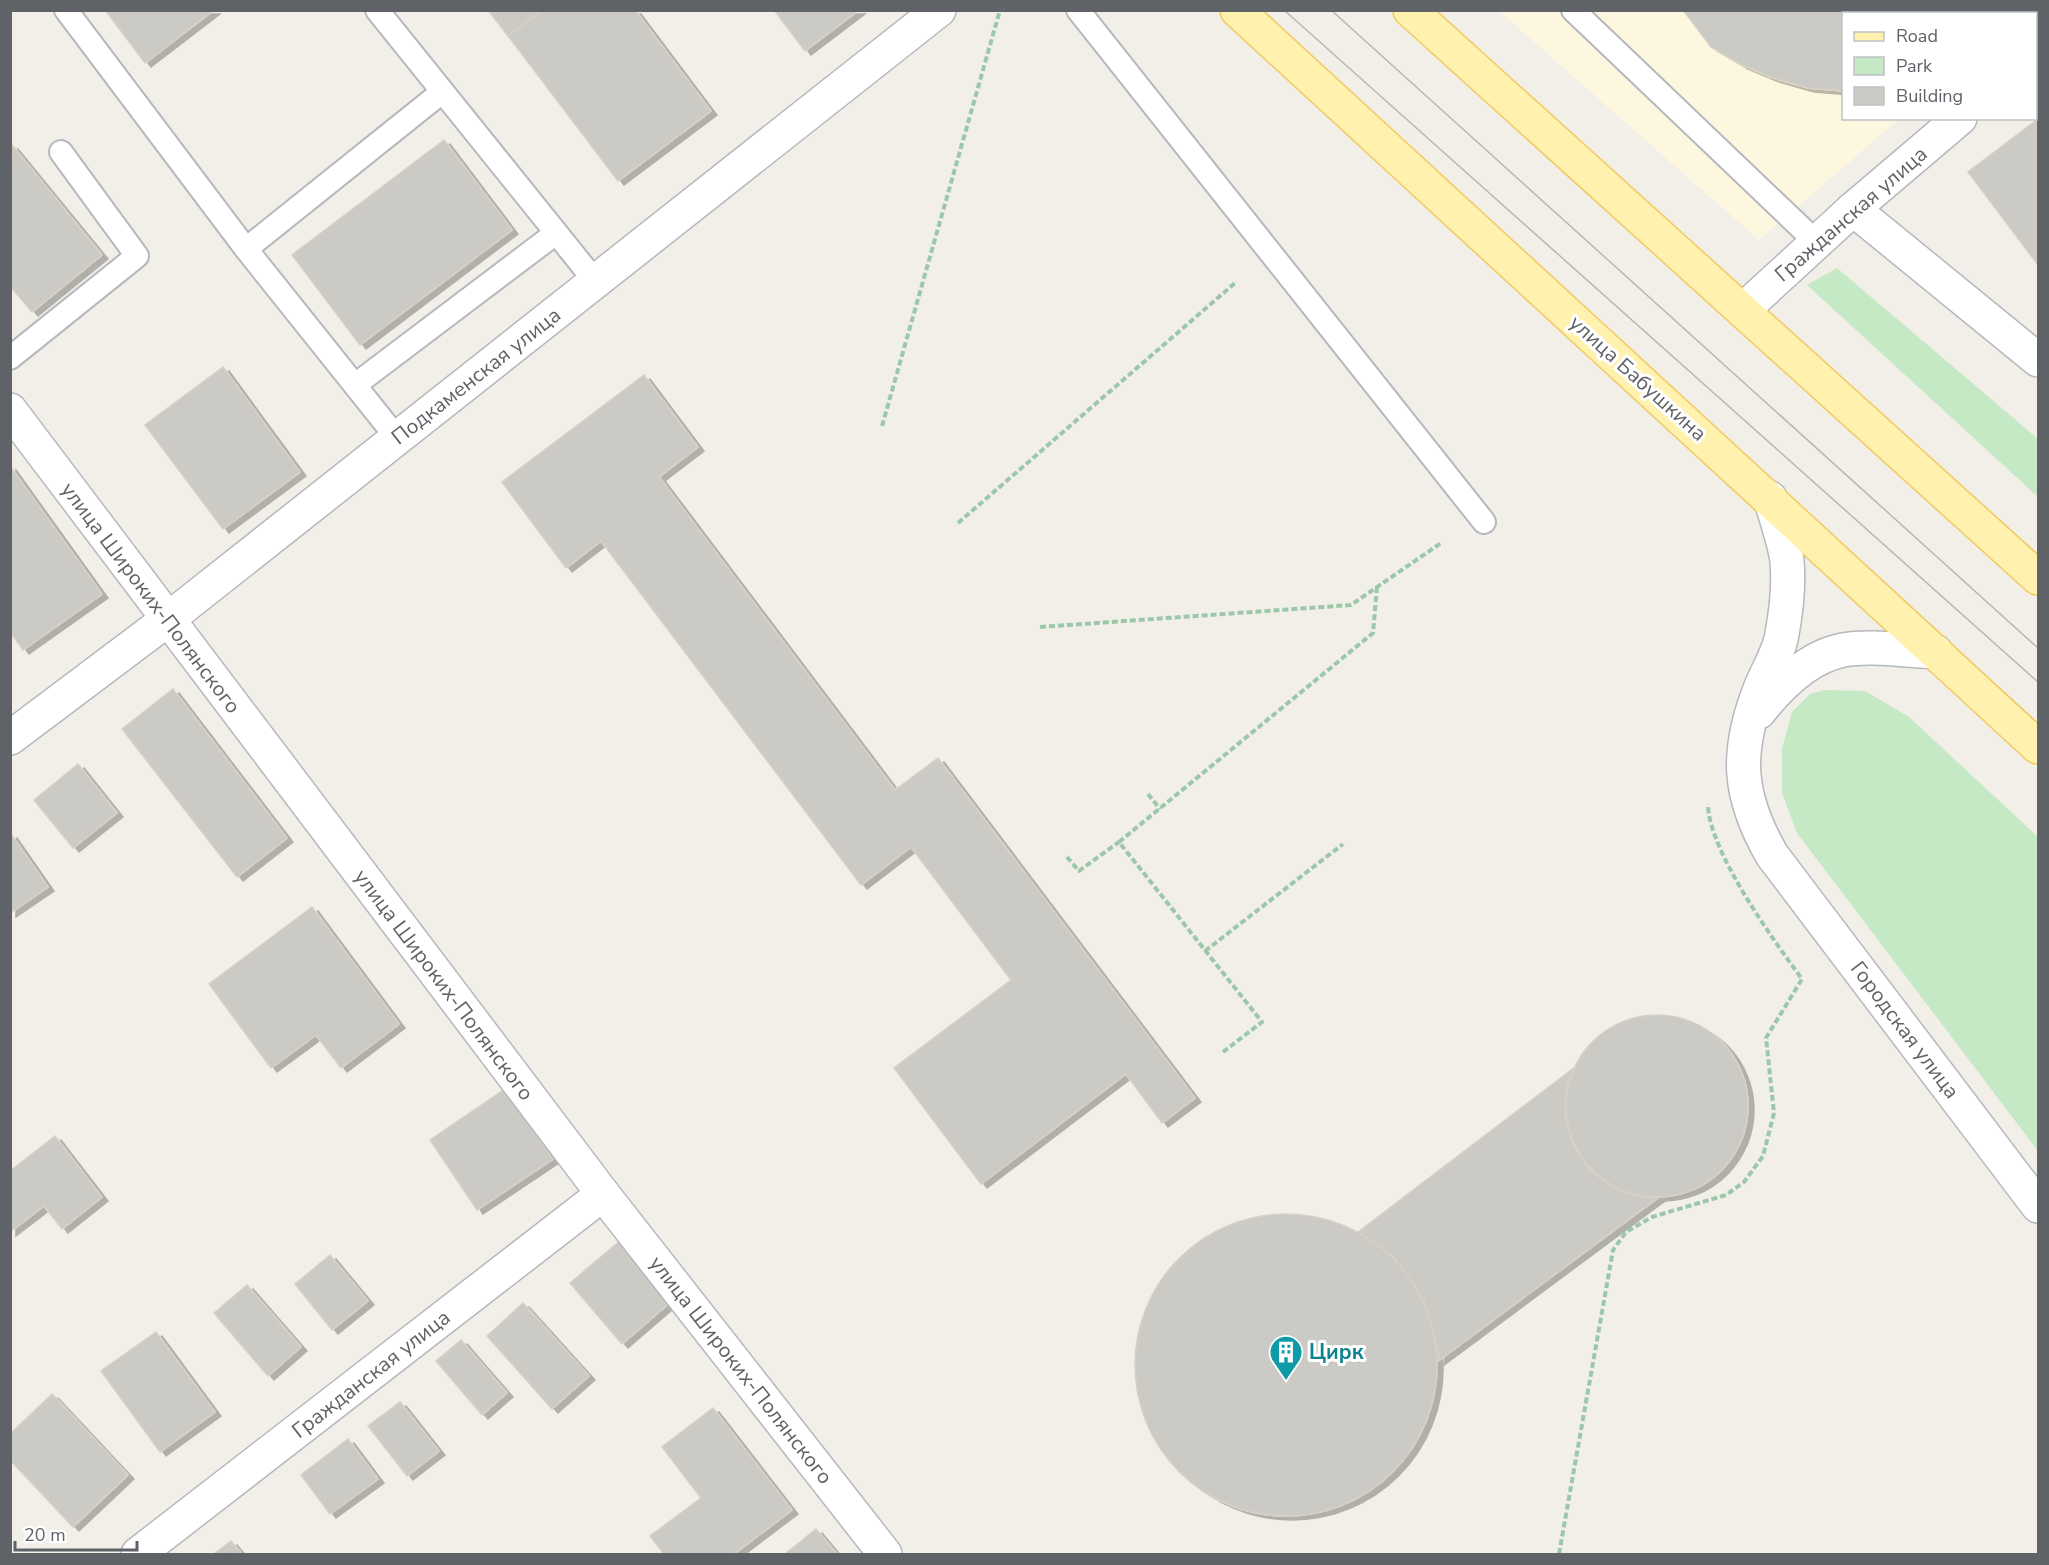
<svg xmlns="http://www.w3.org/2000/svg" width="2049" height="1565" font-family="'Nunito Sans',sans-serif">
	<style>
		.commercial { fill: #fef7e0 }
		.green { fill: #c5e8c5 }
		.building { fill: #cccac5; stroke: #d6d1c6; stroke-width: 1.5; filter: url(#shadow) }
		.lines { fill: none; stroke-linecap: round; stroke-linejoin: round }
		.service-casing { stroke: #b5b8bc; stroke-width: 26 }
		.minor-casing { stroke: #b5b8bc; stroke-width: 36 }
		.tertiary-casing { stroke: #b5b8bc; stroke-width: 36 }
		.primary-casing { stroke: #f2c960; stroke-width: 36 }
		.path { stroke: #9cc7a9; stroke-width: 4; stroke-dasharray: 6 3; stroke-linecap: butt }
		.service { stroke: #fff; stroke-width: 22 }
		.minor { stroke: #fff; stroke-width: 33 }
		.tertiary { stroke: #fff; stroke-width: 33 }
		.primary { stroke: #fff2af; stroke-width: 33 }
		.tram { stroke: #b6b7b8; stroke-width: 1.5 }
		.labels { text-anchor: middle; stroke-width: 6; stroke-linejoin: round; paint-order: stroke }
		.street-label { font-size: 21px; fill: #5f6368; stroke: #fff }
		.culture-label { font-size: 21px; font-weight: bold; fill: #0d838f; stroke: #fff; text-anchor: start }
	</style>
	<defs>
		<filter id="shadow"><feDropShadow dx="6" dy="4" stdDeviation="0" flood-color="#0004"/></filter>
	</defs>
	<rect width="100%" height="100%" fill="#f1efe8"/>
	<path class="commercial" d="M1499 11H2024L2020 14H1844V118L1899 119 1759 240Z"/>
	<g class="green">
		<path d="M1837 268 2038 439V497L1807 285Z"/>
		<path d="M1824 690 1865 691 1909 717 2038 837V1151L1797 833 1782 793V749L1792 712 1810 694Z"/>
	</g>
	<g class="building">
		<path d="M105 10H214L145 63Z"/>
		<path d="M488 10H542L508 36Z"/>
		<path d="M542 10H635L711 111 618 181 508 36Z"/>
		<path d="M774 10H859L805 51Z"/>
		<path d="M1683 10H1897L1893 14H1844V91L1808 88 1773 78 1742 65 1711 47Z"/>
		<path d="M1900 10H1983L1979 14H1903Z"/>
		<path d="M2038 119V265L1968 172Z"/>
		<path d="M444 140 512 230 360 345 292 255Z"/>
		<path d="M12 145 102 255 32 312 10 286Z"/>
		<path d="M223 367 300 472 223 529 145 425Z"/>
		<path d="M644 375 698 447 659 477 895 790 938 758 1195 1098 1162 1123 1126 1074 981 1184 894 1068 1011 980 911 847 861 885 601 541 566 568 502 482Z"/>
		<path d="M10 466 102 594 23 650 10 632Z"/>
		<path d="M173 689 287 838 237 877 122 729Z"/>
		<path d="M78 764 117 813 73 848 34 800Z"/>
		<path d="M11 834 48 887 10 913V835Z"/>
		<path d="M312 907 399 1024 341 1068 316 1035 271 1068 209 984Z"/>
		<circle cx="1657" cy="1106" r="91"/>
		<path d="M1575 1067 1567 1084 1565 1114 1572 1143 1588 1168 1611 1187 1639 1197H1659L1438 1361 1439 1353 1424 1300 1394 1257 1358 1232Z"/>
		<path d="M505 1089 553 1159 477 1210 430 1140Z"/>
		<path d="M55 1136 102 1197 62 1229 44 1206 10 1232V1171Z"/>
		<circle cx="1286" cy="1365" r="151"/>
		<path d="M622 1239 673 1300 622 1344 570 1283Z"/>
		<path d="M330 1255 368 1301 332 1330 295 1284Z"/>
		<path d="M247 1285 301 1347 268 1376 214 1313Z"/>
		<path d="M523 1303 589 1376 552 1409 487 1336Z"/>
		<path d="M156 1332 215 1412 160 1452 101 1371Z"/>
		<path d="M461 1340 507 1393 482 1415 436 1361Z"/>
		<path d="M52 1394 128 1475 73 1527 10 1460V1434Z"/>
		<path d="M400 1402 439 1451 407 1476 368 1426Z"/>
		<path d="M713 1408 792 1510 734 1554H664L650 1536 701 1498 662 1447Z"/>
		<path d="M348 1439 378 1479 330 1514 301 1475Z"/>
		<path d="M816 1529 837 1554H785Z"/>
		<path d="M231 1541 242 1554H214Z"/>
	</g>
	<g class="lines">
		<defs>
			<g id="service">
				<path d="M66 10 246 249"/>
				<path d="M377 10 595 281"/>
				<path d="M1078 10 1484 522"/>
				<path d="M1573 10 1816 242"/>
				<path d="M10 358 137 256 61 152"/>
				<path d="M355 385 556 233"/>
				<path d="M397 438 246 249 442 92"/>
			</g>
			<g id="minor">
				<path d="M2036 55 2038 53"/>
				<path d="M1853 209 2038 360"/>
				<path d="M1743 310 1853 209 1960 118"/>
				<path d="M10 410 603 1194 885 1554"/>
				<path d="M10 738 167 620 939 10"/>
				<path d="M138 1554 603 1194"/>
			</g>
			<g id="tertiary">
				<path d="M1770 498C1776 518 1784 540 1787 561 1789 583 1786 612 1782 634 1779 653 1767 671 1760 689 1735 753 1738 796 1772 855L2038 1206"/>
				<path d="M1759 712C1780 685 1808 657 1843 650 1872 645 1906 651 1936 652"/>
			</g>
			<g id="primary">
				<path d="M1237 10 2038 747"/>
				<path d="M1410 10 2038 578"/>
			</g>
		</defs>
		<use href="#service" class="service-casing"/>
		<use href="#minor" class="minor-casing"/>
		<use href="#tertiary" class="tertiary-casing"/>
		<use href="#primary" class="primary-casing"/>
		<g class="path">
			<path d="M882 426 1000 10"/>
			<path d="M958 523 1235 283"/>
			<path d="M1040 627 1351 605 1441 543"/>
			<path d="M1148 794 1160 809"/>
			<path d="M1067 857 1079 871 1119 842"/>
			<path d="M1205 951 1343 844"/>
			<path d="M1223 1052 1262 1022 1119 842 1373 633 1377 587"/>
			<path d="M1559 1554 1613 1250 1626 1232 1652 1217 1726 1195 1744 1182 1763 1156 1774 1113 1766 1038 1802 979C1774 941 1708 850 1708 804"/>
		</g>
		<use href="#service" class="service"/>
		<use href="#minor" class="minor"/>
		<use href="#tertiary" class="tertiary"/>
		<use href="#primary" class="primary"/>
		<g class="tram">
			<path d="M1284 10 2038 682"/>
			<path d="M1331 10 2038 648"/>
		</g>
	</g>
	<defs>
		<symbol id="building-pin" viewBox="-11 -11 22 30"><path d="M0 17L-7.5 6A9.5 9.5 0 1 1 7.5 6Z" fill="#0f9aa8" stroke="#fff"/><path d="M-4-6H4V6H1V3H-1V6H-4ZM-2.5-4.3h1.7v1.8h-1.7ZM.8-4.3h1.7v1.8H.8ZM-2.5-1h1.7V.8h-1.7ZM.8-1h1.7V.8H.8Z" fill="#fff"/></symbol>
	</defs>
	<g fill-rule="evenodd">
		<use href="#building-pin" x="1267" y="1333" width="38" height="52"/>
	</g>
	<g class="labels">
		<g class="street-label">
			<text transform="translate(1851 214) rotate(-41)" y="7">Гражданская улица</text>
			<text transform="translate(476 376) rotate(-38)" y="7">Подкаменская улица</text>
			<text transform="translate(1638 378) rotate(42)" y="7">улица Бабушкина</text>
			<text transform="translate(151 598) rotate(53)" y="7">улица Широких-Полянского</text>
			<text transform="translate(444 985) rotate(53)" y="7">улица Широких-Полянского</text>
			<text transform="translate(1905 1030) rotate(53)" y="7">Городская улица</text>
			<text transform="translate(741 1370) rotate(52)" y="7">улица Широких-Полянского</text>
			<text transform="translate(371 1374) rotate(-38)" y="7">Гражданская улица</text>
		</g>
		<g class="culture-label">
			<text x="1309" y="1359">Цирк</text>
		</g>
	</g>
	<rect width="2049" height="1565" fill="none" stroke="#5f6368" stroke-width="24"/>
	<rect x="1842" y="12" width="195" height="108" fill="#ffffff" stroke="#bfc1c3" stroke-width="1.5"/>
	<rect x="1854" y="32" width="30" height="9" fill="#fff2af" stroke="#bfc1c3" stroke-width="1.5"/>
	<text x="1896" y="42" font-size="18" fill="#5f6368">Road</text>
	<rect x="1854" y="57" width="30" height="18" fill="#c5e8c5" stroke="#bfc1c3" stroke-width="1.5"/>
	<text x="1896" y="72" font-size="18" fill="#5f6368">Park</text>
	<rect x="1854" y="87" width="30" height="18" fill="#cccac5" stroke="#bfc1c3" stroke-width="1.5"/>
	<text x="1896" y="102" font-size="18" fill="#5f6368">Building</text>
	<path d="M15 1541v9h122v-9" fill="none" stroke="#5f6368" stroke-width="3"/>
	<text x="24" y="1541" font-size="18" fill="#5f6368" stroke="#ffffff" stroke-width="4.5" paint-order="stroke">20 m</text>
</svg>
